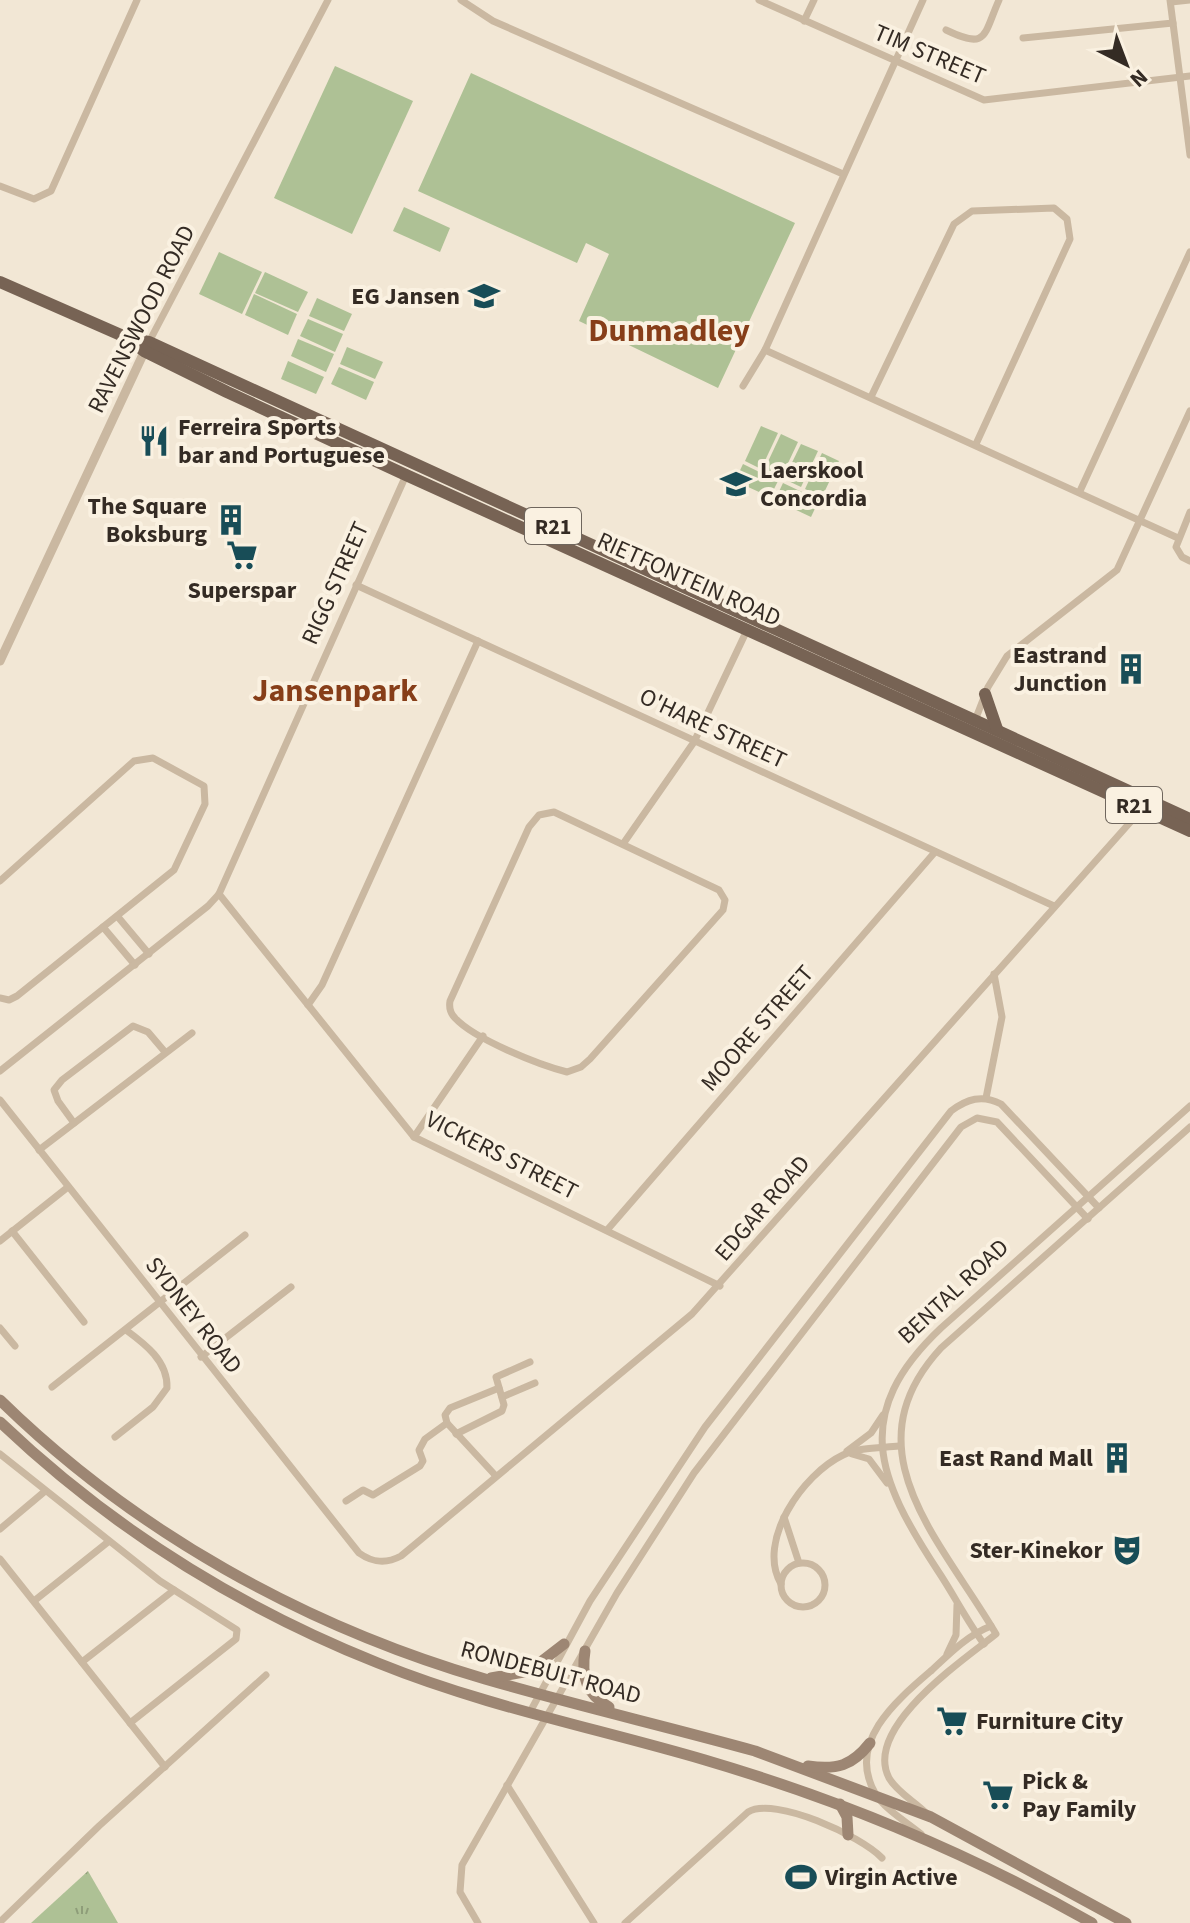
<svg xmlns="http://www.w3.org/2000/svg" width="1190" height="1923" font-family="'Source Sans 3',sans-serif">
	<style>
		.grass { fill: url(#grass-tufts) }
		.pitch { fill: #aec195 }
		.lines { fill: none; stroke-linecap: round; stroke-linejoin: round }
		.minor { stroke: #cab8a1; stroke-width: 7 }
		.tertiary { stroke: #cab8a1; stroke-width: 9 }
		.secondary { stroke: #9d8673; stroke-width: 11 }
		.primary { stroke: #776354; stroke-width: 12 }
		.labels { text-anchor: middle; stroke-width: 8; stroke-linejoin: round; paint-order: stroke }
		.shield { fill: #faf1e1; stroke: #6f665d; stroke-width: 2 }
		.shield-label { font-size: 22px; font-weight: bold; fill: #342b24 }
		.street-label { font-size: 24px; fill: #342b24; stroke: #faf1e1 }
		.poi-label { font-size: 24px; font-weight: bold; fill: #342b24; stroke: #faf1e1; text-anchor: end }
		.district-label { font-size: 32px; font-weight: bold; fill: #873e19; stroke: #faf1e1 }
	</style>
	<defs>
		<pattern id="grass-tufts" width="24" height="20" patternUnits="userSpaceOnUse" patternTransform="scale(2)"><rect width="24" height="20" fill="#aec195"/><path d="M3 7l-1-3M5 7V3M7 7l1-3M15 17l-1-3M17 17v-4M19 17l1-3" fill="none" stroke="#8e9d79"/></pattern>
	</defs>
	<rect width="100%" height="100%" fill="#f2e7d5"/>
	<path class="grass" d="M88 1871 118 1923H31Z"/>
	<g class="pitch">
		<path d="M335 66 413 101 352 234 274 198Z"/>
		<path d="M471 73 795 223 718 388 579 321 609 254 586 243 577 263 418 191Z"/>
		<path d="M404 207 450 228 440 252 393 231Z"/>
		<path d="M219 252 262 272 242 314 199 294Z"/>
		<path d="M265 272 308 292 298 312 255 293Z"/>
		<path d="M254 294 297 314 288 335 245 315Z"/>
		<path d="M317 298 352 314 344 331 309 316Z"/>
		<path d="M308 319 343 334 335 352 300 336Z"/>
		<path d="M298 339 334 354 326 372 291 356Z"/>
		<path d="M347 347 383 362 375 379 340 364Z"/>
		<path d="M288 361 324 377 316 394 281 379Z"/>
		<path d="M339 367 374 382 366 400 331 384Z"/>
		<path d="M761 426 778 433 761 469 745 461Z"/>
		<path d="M781 434 798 442 781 478 764 470Z"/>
		<path d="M801 444 818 451 801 487 784 479Z"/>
		<path d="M822 453 839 461 822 497 805 489Z"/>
		<path d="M743 464 778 481 770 497 735 481Z"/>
		<path d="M783 483 819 500 811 517 775 500Z"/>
	</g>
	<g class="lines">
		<g class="minor">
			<path d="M461 0 493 21 843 174"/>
			<path d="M759 0 984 100 1190 76"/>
			<path d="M1170 0 1190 155"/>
			<path d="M1171 2 1190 0"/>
			<path d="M804 21 814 0"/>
			<path d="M946 30C988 50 983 36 999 0"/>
			<path d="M1023 38 1173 23"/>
			<path d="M0 186 34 199 51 191 137 0"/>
			<path d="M149 342 328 0"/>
			<path d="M765 350 1178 538"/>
			<path d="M743 386 765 350 923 0"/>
			<path d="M871 397 954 224 972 211 1054 208 1067 219 1070 239 976 444"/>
			<path d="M1080 491 1190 252"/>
			<path d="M1190 512 1176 547 1182 557 1190 561"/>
			<path d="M356 585 1054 906"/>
			<path d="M974 723 988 687 1007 656 1117 570 1190 411"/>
			<path d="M554 812 719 890 725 900 723 910 590 1059 581 1067 567 1072C539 1065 474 1039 455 1018 450 1013 449 1007 450 1001L529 827 539 815Z"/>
			<path d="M623 844 694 742 748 628"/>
			<path d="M0 881 134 761 153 758 204 786 205 804 174 870 17 996 9 1000 0 998"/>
			<path d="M219 894 414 1137 720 1286"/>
			<path d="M118 917 149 954"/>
			<path d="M103 927 135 965"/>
			<path d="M308 1005 322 985 478 641"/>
			<path d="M0 1071 208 906 219 894 407 473"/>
			<path d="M986 1098 1002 1017 994 974"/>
			<path d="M0 1100 359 1553C373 1563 386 1564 401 1556L692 1314 1142 809"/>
			<path d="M74 1123 58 1101 54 1090 62 1080 133 1026 148 1032 165 1052"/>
			<path d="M414 1137 483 1036"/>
			<path d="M39 1150 192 1033"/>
			<path d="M608 1229 935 852"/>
			<path d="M12 1231 84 1322"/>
			<path d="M0 1241 68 1187"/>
			<path d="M0 1328 15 1346"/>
			<path d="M201 1357 291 1287"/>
			<path d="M52 1387 245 1235"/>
			<path d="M502 1397 535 1383"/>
			<path d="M456 1434 502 1411 504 1405 496 1377 530 1362"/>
			<path d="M115 1437 153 1407 167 1388C168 1361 145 1344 126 1330"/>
			<path d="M847 1451 871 1433 883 1415"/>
			<path d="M0 1454 160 1581 237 1630 236 1639 130 1723"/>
			<path d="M852 1454 869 1459 887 1483"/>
			<path d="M495 1475 447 1423 445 1415 450 1408 499 1388"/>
			<path d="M346 1501 363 1490 373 1495 420 1466 423 1461 419 1450 425 1439 447 1423"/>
			<path d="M784 1517 799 1563"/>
			<path d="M0 1529 44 1492"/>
			<path d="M0 1559 165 1767"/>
			<circle cx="803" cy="1585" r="22"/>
			<path d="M781 1584C756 1541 803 1474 843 1455 859 1447 882 1448 899 1446"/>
			<path d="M34 1601 108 1542"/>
			<path d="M984 1644C967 1621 954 1595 938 1571 877 1478 850 1414 941 1328L1190 1106"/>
			<path d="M947 1654 956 1635 957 1605"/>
			<path d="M82 1662 174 1590"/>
			<path d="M530 1712 590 1601 705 1427 951 1111C967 1099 982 1094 1001 1104L1099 1208"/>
			<path d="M507 1785 594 1923"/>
			<path d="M925 1812C914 1801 897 1792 889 1778 863 1728 962 1661 996 1634 941 1540 847 1450 941 1348L1190 1127"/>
			<path d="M921 1834C908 1823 884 1809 875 1793 846 1742 897 1700 932 1670 950 1653 968 1635 991 1626"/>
			<path d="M0 1922 99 1826 266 1675"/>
			<path d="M478 1923 460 1892 462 1865 617 1593 694 1473 961 1127 977 1118 997 1122 1088 1219"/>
			<path d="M625 1923 748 1812C775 1796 861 1836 882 1858"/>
		</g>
		<path class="tertiary" d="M0 661 146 348"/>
		<g class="secondary">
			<path d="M0 1400C135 1532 304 1626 485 1679 574 1705 665 1726 755 1751L931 1817 1126 1923"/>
			<path d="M0 1422C109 1526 238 1607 378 1663 484 1706 596 1728 705 1760 841 1800 969 1853 1092 1923"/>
			<path d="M585 1651C581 1676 586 1694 609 1707"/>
			<path d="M491 1678 529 1671 564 1644"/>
			<path d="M808 1766C837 1770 852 1766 870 1743"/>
			<path d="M840 1804 847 1817 848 1835"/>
		</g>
		<g class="primary">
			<path d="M0 282 130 339 149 342 1190 819"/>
			<path d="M130 340 144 351 227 392 406 475 1190 831"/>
			<path d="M985 694 997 729"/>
		</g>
	</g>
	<defs>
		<symbol id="school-bare" viewBox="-9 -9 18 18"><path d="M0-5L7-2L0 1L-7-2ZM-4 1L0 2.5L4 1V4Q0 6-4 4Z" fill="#184d57" stroke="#faf1e1" stroke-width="2.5" paint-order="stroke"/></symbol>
		<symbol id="restaurant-bare" viewBox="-9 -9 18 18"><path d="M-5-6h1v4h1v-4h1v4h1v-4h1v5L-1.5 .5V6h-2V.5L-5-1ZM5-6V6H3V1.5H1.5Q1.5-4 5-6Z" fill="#184d57" stroke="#faf1e1" stroke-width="2.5" paint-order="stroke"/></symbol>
		<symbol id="building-bare" viewBox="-9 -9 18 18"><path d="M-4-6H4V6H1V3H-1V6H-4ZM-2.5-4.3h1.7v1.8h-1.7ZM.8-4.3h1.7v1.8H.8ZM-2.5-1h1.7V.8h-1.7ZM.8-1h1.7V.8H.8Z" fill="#184d57" stroke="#faf1e1" stroke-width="2.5" paint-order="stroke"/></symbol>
		<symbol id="supermarket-bare" viewBox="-9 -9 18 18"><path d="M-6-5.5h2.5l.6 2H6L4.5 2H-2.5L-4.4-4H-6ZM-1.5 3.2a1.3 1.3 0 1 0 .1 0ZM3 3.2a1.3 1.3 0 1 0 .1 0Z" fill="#184d57" stroke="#faf1e1" stroke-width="2.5" paint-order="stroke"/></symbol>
		<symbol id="theatre-bare" viewBox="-9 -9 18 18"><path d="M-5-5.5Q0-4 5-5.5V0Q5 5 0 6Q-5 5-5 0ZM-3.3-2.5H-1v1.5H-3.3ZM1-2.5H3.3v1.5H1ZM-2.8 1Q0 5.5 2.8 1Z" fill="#184d57" stroke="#faf1e1" stroke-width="2.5" paint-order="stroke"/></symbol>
		<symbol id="stadium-bare" viewBox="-9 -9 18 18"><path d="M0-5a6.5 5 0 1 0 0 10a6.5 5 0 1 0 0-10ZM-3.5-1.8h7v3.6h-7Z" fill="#184d57" stroke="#faf1e1" stroke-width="2.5" paint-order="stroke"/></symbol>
	</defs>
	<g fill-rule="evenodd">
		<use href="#school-bare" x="462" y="274" width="44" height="44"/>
		<use href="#restaurant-bare" x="132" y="419" width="44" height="44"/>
		<use href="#school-bare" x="714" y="462" width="44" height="44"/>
		<use href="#building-bare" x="209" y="498" width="44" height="44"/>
		<use href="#supermarket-bare" x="220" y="533" width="44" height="44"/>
		<use href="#building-bare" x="1109" y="647" width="44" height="44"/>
		<use href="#building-bare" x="1095" y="1436" width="44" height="44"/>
		<use href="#theatre-bare" x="1105" y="1528" width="44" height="44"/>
		<use href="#supermarket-bare" x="930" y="1699" width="44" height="44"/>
		<use href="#supermarket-bare" x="976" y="1773" width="44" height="44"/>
		<use href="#stadium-bare" x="779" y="1855" width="44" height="44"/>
	</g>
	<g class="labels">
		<g class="shield">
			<rect x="525" y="508" width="56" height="36" rx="6"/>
			<rect x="1106" y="787" width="56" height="36" rx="6"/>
		</g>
		<g class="shield-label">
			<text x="553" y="534">R21</text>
			<text x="1134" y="813">R21</text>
		</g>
		<g class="street-label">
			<text transform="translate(930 54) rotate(23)" y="8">TIM STREET</text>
			<text transform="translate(141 319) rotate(-63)" y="8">RAVENSWOOD ROAD</text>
			<text transform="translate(689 579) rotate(24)" y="8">RIETFONTEIN ROAD</text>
			<text transform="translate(335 583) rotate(-66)" y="8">RIGG STREET</text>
			<text transform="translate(713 728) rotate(25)" y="8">O'HARE STREET</text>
			<text transform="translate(757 1028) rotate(-49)" y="8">MOORE STREET</text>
			<text transform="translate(502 1155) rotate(27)" y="8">VICKERS STREET</text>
			<text transform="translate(762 1208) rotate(-49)" y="8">EDGAR ROAD</text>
			<text transform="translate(953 1291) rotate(-43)" y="8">BENTAL ROAD</text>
			<text transform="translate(194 1315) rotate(52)" y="8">SYDNEY ROAD</text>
			<text transform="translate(551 1672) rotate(15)" y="8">RONDEBULT ROAD</text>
		</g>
		<g class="poi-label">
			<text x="460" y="304">EG Jansen</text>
			<text x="178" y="435" text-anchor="start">Ferreira Sports<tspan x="178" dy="28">bar and Portuguese</tspan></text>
			<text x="760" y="478" text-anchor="start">Laerskool<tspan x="760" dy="28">Concordia</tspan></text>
			<text x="207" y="514">The Square<tspan x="207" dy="28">Boksburg</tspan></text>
			<text x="242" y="598" text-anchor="middle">Superspar</text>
			<text x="1107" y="663">Eastrand<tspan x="1107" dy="28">Junction</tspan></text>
			<text x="1093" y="1466">East Rand Mall</text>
			<text x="1103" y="1558">Ster-Kinekor</text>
			<text x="976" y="1729" text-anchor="start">Furniture City</text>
			<text x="1022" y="1789" text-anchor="start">Pick &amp;<tspan x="1022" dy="28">Pay Family</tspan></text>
			<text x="825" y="1885" text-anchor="start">Virgin Active</text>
		</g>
		<g class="district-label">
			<text x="669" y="341">Dunmadley</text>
			<text x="335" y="701">Jansenpark</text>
		</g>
	</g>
	<g transform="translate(1126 64) rotate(138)" stroke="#faf1e1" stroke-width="6" paint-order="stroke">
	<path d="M0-6L14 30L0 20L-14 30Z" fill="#342b24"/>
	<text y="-12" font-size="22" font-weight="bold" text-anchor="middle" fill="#342b24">N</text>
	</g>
</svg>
